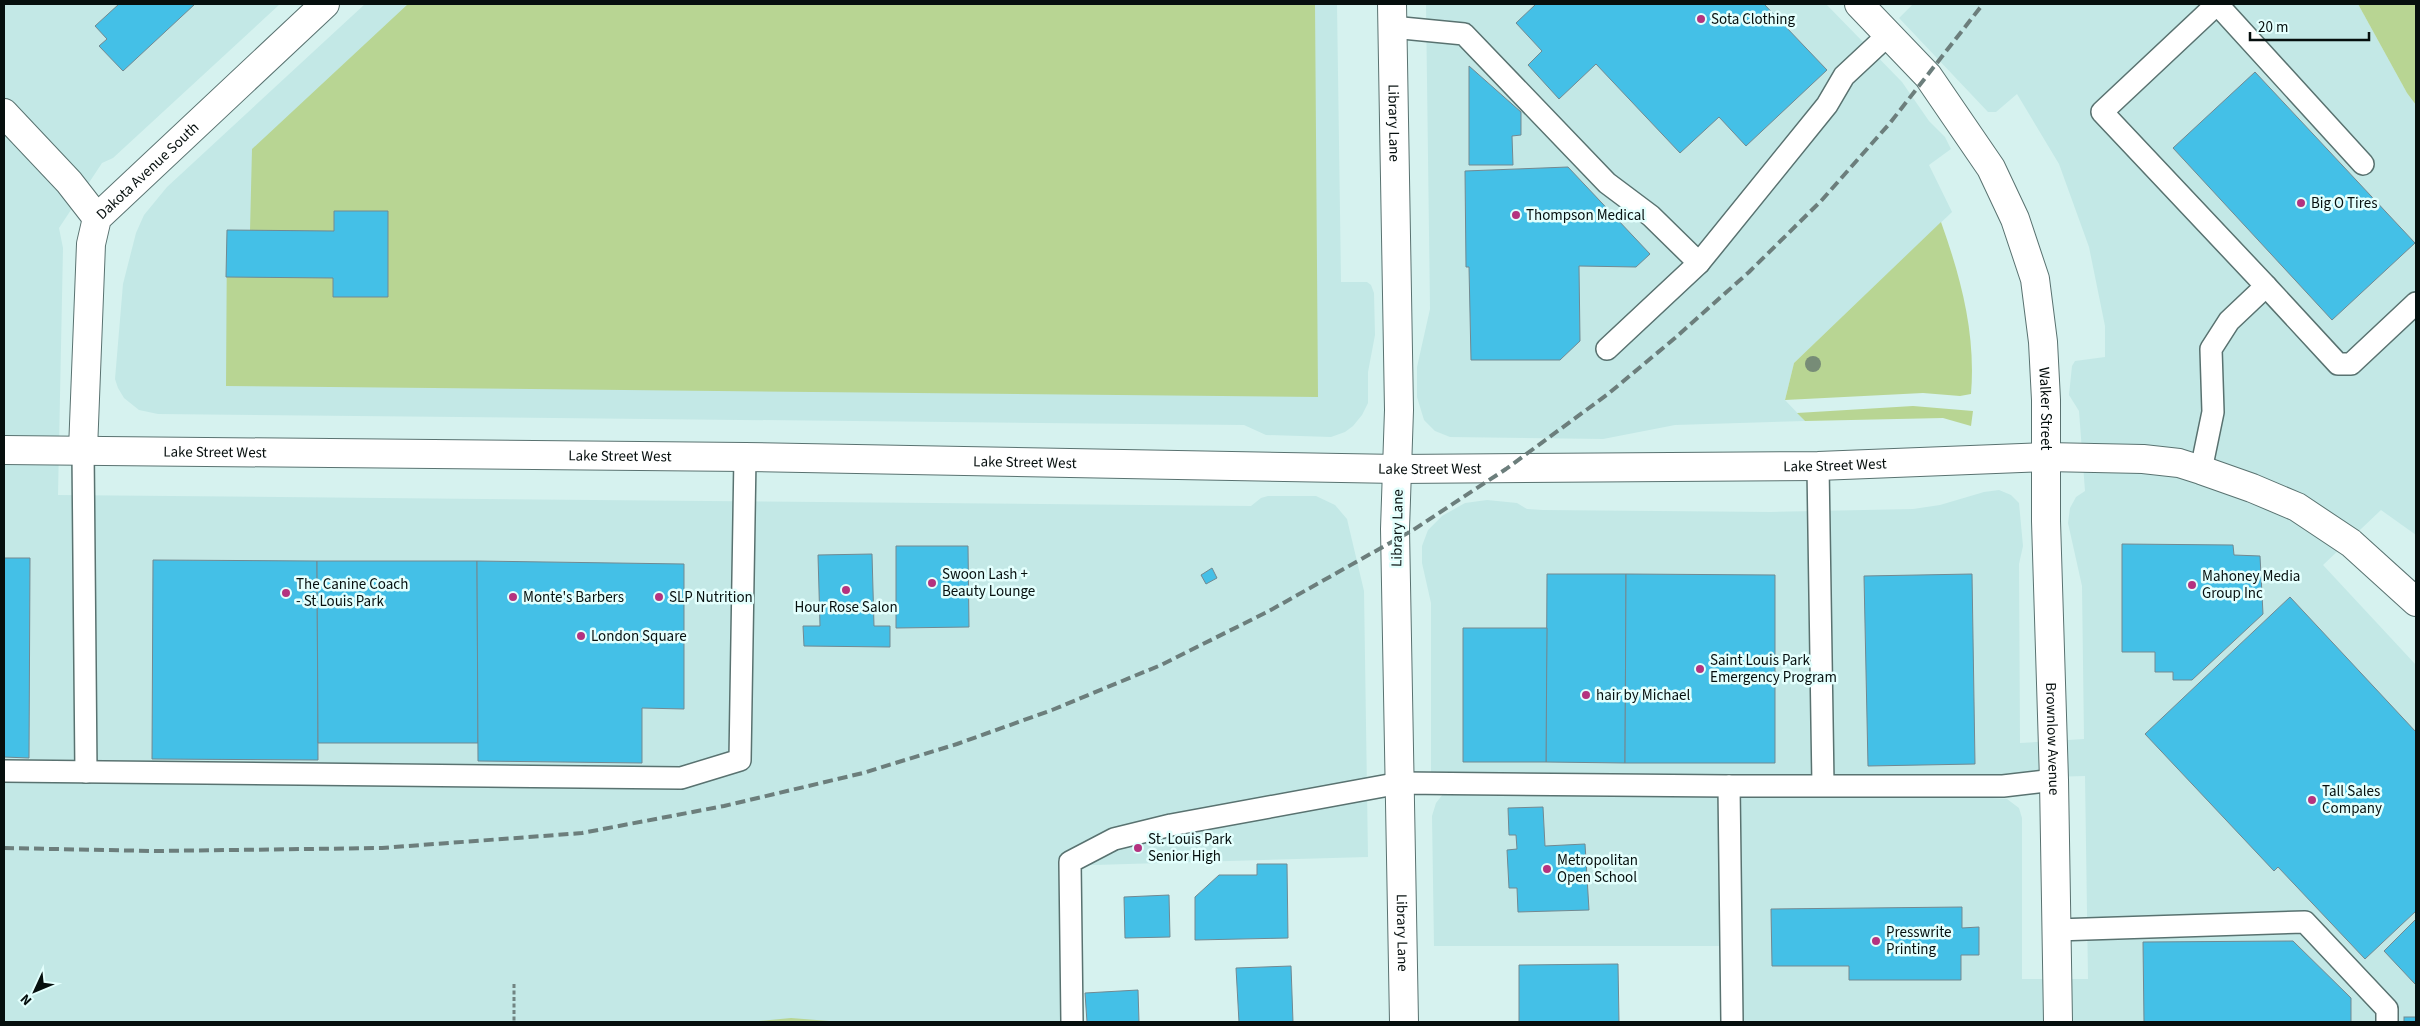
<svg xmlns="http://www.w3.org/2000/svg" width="2420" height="1026" font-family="'Source Sans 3',sans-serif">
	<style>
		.built { fill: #c3e8e6 }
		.green { fill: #b8d593 }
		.building { fill: #44c0e7; stroke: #728991 }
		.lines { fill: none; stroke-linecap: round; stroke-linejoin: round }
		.lane-casing { stroke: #597270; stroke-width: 24 }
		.street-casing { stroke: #597270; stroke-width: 30 }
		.secondary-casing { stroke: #597270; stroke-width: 30 }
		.path { stroke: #718482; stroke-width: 3; stroke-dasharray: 4 2.5; stroke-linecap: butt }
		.lane { stroke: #fff; stroke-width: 21 }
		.street { stroke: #fff; stroke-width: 28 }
		.secondary { stroke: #fff; stroke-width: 28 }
		.rail { stroke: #6c7e7c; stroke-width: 4; stroke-dasharray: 10 5; stroke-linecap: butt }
		.tree { fill: #778c77 }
		.poi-dot { fill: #b4337f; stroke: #e3fffd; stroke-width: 2 }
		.labels { text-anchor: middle; stroke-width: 5; stroke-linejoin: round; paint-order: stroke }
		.poi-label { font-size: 15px; fill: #060f0e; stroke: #e3fffd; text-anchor: start }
		.street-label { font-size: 15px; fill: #060f0e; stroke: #e3fffd }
	</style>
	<rect width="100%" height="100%" fill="#d6f2ef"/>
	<g class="built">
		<path d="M4 4H280L113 158 102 163 59 228 63 248 58 495 1251 506 1261 498 1268 496H1316L1335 505 1347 519 1364 591 1368 857 1060 866 1064 1022H4Z"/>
		<path d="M365 4H1337L1341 282H1367L1371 285 1374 293 1375 335 1368 372V403L1362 415 1353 426 1345 432 1331 437 1266 435 1244 425 158 414 139 410 124 398 118 388 115 379 123 284 136 233 144 215 167 187Z"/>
		<path d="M1426 4H1826L1902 82 1929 121 1945 137 1951 149 1929 165 1952 212 1794 363 1785 400 1805 421 1675 425 1603 439 1450 437 1435 431 1424 420 1417 397V367L1430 309Z"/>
		<path d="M1913 4H2358L2407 93 2416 105V535L2381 510 2323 565 2416 665V1022H2396L2378 1014V1022H1740L1722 946H1434L1432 816 1436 803 1443 794 1469 792 1978 797 2007 799 2019 808 2022 818V979H2088L2085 776 1971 779 1431 773V603L1422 563V546L1428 530 1442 516 1465 503 1487 500 1517 503 1527 509 1543 510 1771 512 1913 509 1940 505 1984 492 1999 490 2011 495 2019 503 2023 546 2019 564 2020 743 2084 739 2082 586 2068 523 2070 508 2076 497 2085 491 2079 411 2069 395 2072 366 2075 361 2105 357V326L2089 247 2059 164 2017 94 1996 112H1988L1899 18Z"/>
	</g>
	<g class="green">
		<path d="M408 4H1315L1318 397 226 386 227 230 250 231 252 149Z"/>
		<path d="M2358 4H2416V105L2407 93Z"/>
		<path d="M1941 222C1961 278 1976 334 1971 394L1960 396 1923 393 1785 400 1794 363Z"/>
		<path d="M1913 406 1973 411 1971 426 1943 418 1805 421 1797 413Z"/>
		<path d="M791 1018 842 1022H749Z"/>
	</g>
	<g class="building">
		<path d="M119 4H195L123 71 99 46 107 39 95 26Z"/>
		<path d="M1536 4H1764L1827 70 1746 146 1719 117 1680 153 1596 64 1559 99 1528 65 1542 51 1516 23Z"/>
		<path d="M1469 66 1521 112V135L1512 136 1513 165H1469Z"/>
		<path d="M2255 72 2415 243 2332 320 2173 148Z"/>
		<path d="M1568 167 1650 254 1636 267 1579 266 1580 341 1560 360H1471L1469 267H1466L1465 171Z"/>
		<path d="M334 211H388V297H333V278L226 277 227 230 334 231Z"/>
		<path d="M2122 544 2233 545 2234 555 2260 556 2263 614 2192 680H2173V672H2155V652H2122Z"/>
		<path d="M896 546H968L969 627 896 628Z"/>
		<path d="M872 554 874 626H890V647L804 646 803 626H820L818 555Z"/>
		<path d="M4 558H30L29 758 4 757Z"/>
		<path d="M153 560 317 561 318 760 152 759Z"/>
		<path d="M317 561H477L478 743H318Z"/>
		<path d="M477 561 684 564V709L642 708V763L478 761Z"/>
		<path d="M1212 568 1217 578 1206 584 1201 575Z"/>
		<path d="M1547 574H1626L1625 763 1546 762Z"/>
		<path d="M1626 574 1775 575V763H1625Z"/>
		<path d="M1972 574 1975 764 1868 766 1864 576Z"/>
		<path d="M2290 597 2416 732V911L2365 959 2278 867 2274 871 2145 734Z"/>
		<path d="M1463 628H1547L1546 762H1463Z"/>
		<path d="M1543 807 1545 846 1585 844 1589 910 1518 912 1517 888H1509L1507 850 1517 849 1516 835H1509L1508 808Z"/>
		<path d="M1257 864H1287L1288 938 1195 940V897L1219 875H1257Z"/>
		<path d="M1169 895 1170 937 1125 938 1124 897Z"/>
		<path d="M1962 907V928L1979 927V955H1961V980H1849V966H1772L1771 909Z"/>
		<path d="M2416 919V983L2415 984 2384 951Z"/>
		<path d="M2293 941 2351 998V1022H2144L2143 942Z"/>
		<path d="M1618 964 1619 1022H1519V965Z"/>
		<path d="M1291 966 1293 1022H1239L1236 968Z"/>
		<path d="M1138 990 1139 1022H1087L1085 993Z"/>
		<rect x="2404" y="1017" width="12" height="5"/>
	</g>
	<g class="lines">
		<defs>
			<g id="lane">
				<path d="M1392 27 1464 34 1607 183 1651 216 1699 263"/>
				<path d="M2266 286 2338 364H2351L2416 303"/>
				<path d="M1607 349 1699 263 1827 105 1844 76 1889 34"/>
				<path d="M83 450 86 772"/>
				<path d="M1818 466 1823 785"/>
				<path d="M2201 470 2213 412 2211 349 2229 321 2266 286 2102 112 2217 4 2363 164"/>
				<path d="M4 771 681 778 740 760 745 457"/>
				<path d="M2056 930 2305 922 2387 1009V1022"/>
				<path d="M1072 1022 1070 862 1114 839 1171 825 1400 783 1729 786"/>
				<path d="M1732 1022 1729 786H2003L2054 780"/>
			</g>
			<g id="street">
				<path d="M4 113 69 182 97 218"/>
				<path id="s1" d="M83 450 91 244 97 218 325 4"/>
				<path id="s2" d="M2046 457V521L2054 780 2058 1022"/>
			</g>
			<g id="secondary">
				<path id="s3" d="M1392 4 1399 410 1395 529 1404 1022"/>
				<path id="s4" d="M1859 4 1928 76 1991 168 2015 219 2035 279 2043 342 2046 400V457"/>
				<path id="s5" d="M4 450 745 457 1398 469 1818 466 2046 457 2143 459 2179 463 2201 470 2252 488 2297 507 2351 543 2416 602"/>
			</g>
		</defs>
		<use href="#lane" class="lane-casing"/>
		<use href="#street" class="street-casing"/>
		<use href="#secondary" class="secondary-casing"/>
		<path class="path" d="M514 984V1022"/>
		<use href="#lane" class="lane"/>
		<use href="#street" class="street"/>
		<use href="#secondary" class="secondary"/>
		<path class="rail" d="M4 848 155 851 382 848 582 833 724 806 863 773 957 744 1052 710 1161 665 1269 611 1413 530 1506 469 1608 394 1675 338 1749 272 1821 201 1890 123 1983 4"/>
	</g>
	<circle class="tree" cx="1813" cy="364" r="8"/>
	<g class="poi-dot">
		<circle cx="1701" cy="19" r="5"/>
		<circle cx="2301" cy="203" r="5"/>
		<circle cx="1516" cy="215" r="5"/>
		<circle cx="932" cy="583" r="5"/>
		<circle cx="2192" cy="585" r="5"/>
		<circle cx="846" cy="590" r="5"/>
		<circle cx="286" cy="593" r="5"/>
		<circle cx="513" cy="597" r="5"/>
		<circle cx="659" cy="597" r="5"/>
		<circle cx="581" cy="636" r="5"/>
		<circle cx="1700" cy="669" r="5"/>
		<circle cx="1586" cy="695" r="5"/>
		<circle cx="2312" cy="800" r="5"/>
		<circle cx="1138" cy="848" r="5"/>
		<circle cx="1547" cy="869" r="5"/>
		<circle cx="1876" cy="941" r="5"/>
	</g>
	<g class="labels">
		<g class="poi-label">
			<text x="1711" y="24">Sota Clothing</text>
			<text x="2311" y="208">Big O Tires</text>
			<text x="1526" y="220">Thompson Medical</text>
			<text x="942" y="579">Swoon Lash +<tspan x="942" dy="17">Beauty Lounge</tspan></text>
			<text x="2202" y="581">Mahoney Media<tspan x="2202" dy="17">Group Inc</tspan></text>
			<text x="296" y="589">The Canine Coach<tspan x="296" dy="17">- St Louis Park</tspan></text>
			<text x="523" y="602">Monte's Barbers</text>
			<text x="669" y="602">SLP Nutrition</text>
			<text x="846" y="612" text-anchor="middle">Hour Rose Salon</text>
			<text x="591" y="641">London Square</text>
			<text x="1710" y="665">Saint Louis Park<tspan x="1710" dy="17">Emergency Program</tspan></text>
			<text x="1596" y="700">hair by Michael</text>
			<text x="2322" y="796">Tall Sales<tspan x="2322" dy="17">Company</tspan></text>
			<text x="1148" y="844">St. Louis Park<tspan x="1148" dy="17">Senior High</tspan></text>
			<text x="1557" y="865">Metropolitan<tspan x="1557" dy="17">Open School</tspan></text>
			<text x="1886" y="937">Presswrite<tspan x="1886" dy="17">Printing</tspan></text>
		</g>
		<g class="street-label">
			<text dy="5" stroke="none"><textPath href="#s3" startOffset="119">Library Lane</textPath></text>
			<text dy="5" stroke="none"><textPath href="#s1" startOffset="302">Dakota Avenue South</textPath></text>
			<text dy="5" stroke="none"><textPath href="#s4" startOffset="461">Walker Street</textPath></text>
			<text dy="5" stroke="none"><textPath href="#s5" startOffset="211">Lake Street West</textPath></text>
			<text dy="5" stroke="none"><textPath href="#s5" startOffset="616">Lake Street West</textPath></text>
			<text dy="5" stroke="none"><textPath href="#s5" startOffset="1021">Lake Street West</textPath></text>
			<text dy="5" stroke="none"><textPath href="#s5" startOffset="1831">Lake Street West</textPath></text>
			<text dy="5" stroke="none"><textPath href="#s5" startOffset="1426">Lake Street West</textPath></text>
			<text transform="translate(1397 528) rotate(-89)" y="5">Library Lane</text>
			<text dy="5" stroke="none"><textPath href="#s2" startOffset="282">Brownlow Avenue</textPath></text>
			<text dy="5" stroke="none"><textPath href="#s3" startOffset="929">Library Lane</textPath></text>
		</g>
	</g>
	<rect width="2420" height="1026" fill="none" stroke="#060f0e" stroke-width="10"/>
	<g transform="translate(35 991) rotate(226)" stroke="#e3fffd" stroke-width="4" paint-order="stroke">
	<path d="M0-4L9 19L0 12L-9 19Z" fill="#060f0e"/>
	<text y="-8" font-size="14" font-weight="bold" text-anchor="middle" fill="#060f0e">N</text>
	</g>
	<path d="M2250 32v8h119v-8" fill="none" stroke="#060f0e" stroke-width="2.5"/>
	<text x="2258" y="32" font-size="15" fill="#060f0e" stroke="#e3fffd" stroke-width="4" paint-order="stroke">20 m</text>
</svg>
